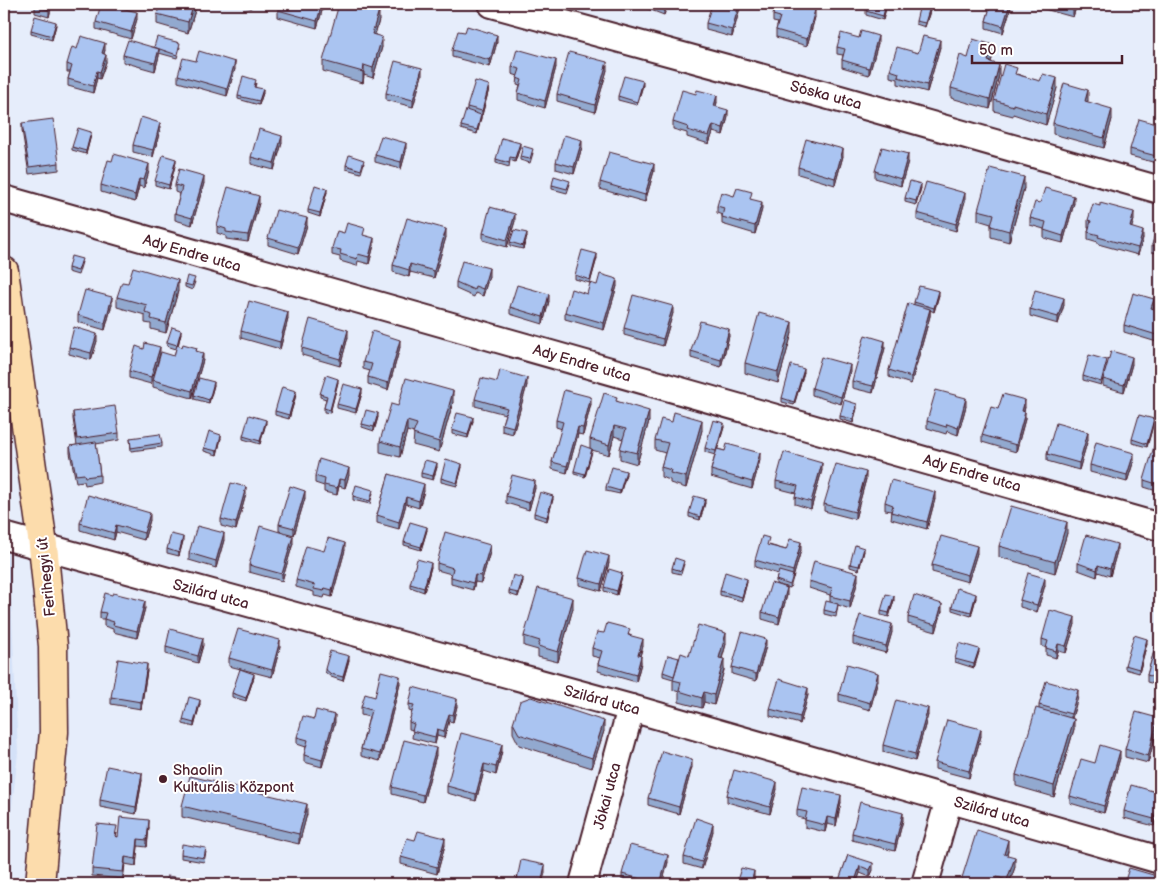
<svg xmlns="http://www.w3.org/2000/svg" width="1164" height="888" font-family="'Balsamiq Sans',sans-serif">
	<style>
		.built { fill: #d4e1f8 }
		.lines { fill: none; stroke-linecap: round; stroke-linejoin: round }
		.minor-casing { stroke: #4a1f2b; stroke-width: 30 }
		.major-casing { stroke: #4a1f2b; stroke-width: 31 }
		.minor { stroke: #fff; stroke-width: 26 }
		.major { stroke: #fcdcac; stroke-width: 28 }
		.wall { fill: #92a9cf; stroke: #4a1f2b }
		.shaded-wall { fill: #7789a9; stroke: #4a1f2b }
		.building { fill: #aac4f1; stroke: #4a1f2b }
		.poi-dot { fill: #4a1f2b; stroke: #fff; stroke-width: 2 }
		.labels { text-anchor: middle; stroke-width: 4; stroke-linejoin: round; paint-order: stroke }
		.street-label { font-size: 15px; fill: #4a1f2b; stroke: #fff }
		.poi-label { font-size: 15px; fill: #4a1f2b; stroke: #fff; text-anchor: start }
	</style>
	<rect width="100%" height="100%" fill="#e6edfb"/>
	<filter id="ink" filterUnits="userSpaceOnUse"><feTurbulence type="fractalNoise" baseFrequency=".02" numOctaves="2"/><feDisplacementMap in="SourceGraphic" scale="10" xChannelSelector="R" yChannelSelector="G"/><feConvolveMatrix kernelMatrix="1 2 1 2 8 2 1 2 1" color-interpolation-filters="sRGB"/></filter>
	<g filter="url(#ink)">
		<path class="built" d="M4 526 10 573 18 753 4 877Z"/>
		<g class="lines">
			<defs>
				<g id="minor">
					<path d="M492 4 840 99 1160 190"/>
					<path d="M4 199 1160 527"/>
					<path d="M4 536 631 708 1160 860"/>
					<path d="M583 884 631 708"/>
					<path d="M925 884 949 799"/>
				</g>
				<path id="major" d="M4 271 43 545 53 646 54 732 40 884"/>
			</defs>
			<use href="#minor" class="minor-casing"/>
			<use href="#major" class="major-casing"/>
			<use href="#minor" class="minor"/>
			<use href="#major" class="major"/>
		</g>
		<g class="wall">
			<path d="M52 4 49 17 35 13V6Z"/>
			<path d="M197 4 188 33 157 24V14Z"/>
			<path d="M236 4H252L251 8Z"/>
			<path d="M324 4 317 28 278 17V10Z"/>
			<path d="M617 4H668L664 15 635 4 633 9Z"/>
			<path d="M741 4 732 37 706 30V23Z"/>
			<path d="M887 4 883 20 866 15V11Z"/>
			<path d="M991 4H1012L1003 33 986 28V21Z"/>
			<path d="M1030 4H1077L1073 17 1030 5Z"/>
			<path d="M118 7 137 19 131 39 96 29V22Z"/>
			<path d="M930 11 925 27 916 24V21Z"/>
			<path d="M773 15 815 17 807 46 776 37V30L778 23 773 22Z"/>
			<path d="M379 20 375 35 382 47 373 78 364 75 363 83 323 71V61Z"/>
			<path d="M56 25 52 40 31 34V30Z"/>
			<path d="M859 38 878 43 869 75 842 67V60L843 55 837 54V47Z"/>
			<path d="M497 42 490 67 452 57V50Z"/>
			<path d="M154 47H180L177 58 159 53V56L155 71 123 62V55Z"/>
			<path d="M940 47 927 92 898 84V79L890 77V70L918 53Z"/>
			<path d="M77 49 105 50 104 54 106 62 100 79 97 78 93 93 68 86V79L70 72H67V64Z"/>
			<path d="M993 55 991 62 999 75 990 109 951 98V88L968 58Z"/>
			<path d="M196 61 235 69 227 96 178 82V75Z"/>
			<path d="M512 67H556L545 108 518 100V93L520 86 517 85 518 76 512 74Z"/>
			<path d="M607 70 595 112 557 101V94Z"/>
			<path d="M1017 74 1057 88 1046 125 1013 114V116L994 111V100Z"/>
			<path d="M422 75 413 107 386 100V93Z"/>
			<path d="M256 83 255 87 263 93 259 105 238 99V96Z"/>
			<path d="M643 85 637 105 618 100V96Z"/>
			<path d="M489 89 482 115H481V118L477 134 461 129V126L467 111V107Z"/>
			<path d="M1088 100 1087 102 1112 119 1104 148 1053 134V123Z"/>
			<path d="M717 102 716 107 728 117 723 135 713 132 709 144 687 137V133L673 129V122Z"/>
			<path d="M1160 120V164L1130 156V149L1157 124Z"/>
			<path d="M22 123 59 163V170L29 174 22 130Z"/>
			<path d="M160 130 153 157 133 152V145Z"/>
			<path d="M91 135 86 154 72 150V147Z"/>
			<path d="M282 143 274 170 251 164V157Z"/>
			<path d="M520 147 515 162 510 160 509 167 496 163V159Z"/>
			<path d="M582 147 574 174 556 169V162Z"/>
			<path d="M406 151 401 169 375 162V155Z"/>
			<path d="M533 153 530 163 520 160V157Z"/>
			<path d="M843 156 835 185 798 174V167Z"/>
			<path d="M908 161 901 186 875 178V171Z"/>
			<path d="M176 162 169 189 155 185V181Z"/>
			<path d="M364 163 361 173 346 169V165Z"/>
			<path d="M149 171 144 188 139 186 135 202 101 192V185Z"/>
			<path d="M654 171 645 202 600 189V182Z"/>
			<path d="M204 183 192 225 175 220V213L180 194 175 192V185Z"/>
			<path d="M570 184 567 193 552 189V185Z"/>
			<path d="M921 188 916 205 905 202V198Z"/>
			<path d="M1024 188 1009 242 991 237V224L978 220V210Z"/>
			<path d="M327 192 320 217 308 213V210Z"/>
			<path d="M734 196 752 200 762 209 755 234 722 224V215L717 213V206Z"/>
			<path d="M965 201 956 231 917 220V213Z"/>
			<path d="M259 203 248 242 226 239V236L217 233V226Z"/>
			<path d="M1040 203H1074L1063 243 1044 238V229L1030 225V218Z"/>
			<path d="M1088 220H1134L1131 227 1143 238 1138 255 1098 244V242L1088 239V232L1089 227H1088Z"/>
			<path d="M1160 220V254L1152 252V245Z"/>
			<path d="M515 221 507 247 483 240V233Z"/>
			<path d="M307 225 298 254 268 245V238Z"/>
			<path d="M344 233 365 236 374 245 369 264 358 261 357 266 340 261V257L332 255V248Z"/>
			<path d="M446 237 434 278 410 272 409 277 393 272V265Z"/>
			<path d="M527 237 523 249 510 246V242Z"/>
			<path d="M597 258 590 283 575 279V275Z"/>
			<path d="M82 262 78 275 68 272V268Z"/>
			<path d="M489 276 483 296 475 293 474 297 456 289V282Z"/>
			<path d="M195 282 192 290 185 287V284Z"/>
			<path d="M128 283 178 291 166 333 151 329V324L145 323V315L117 307V297Z"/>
			<path d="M597 285 617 286 604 330 565 319V312Z"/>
			<path d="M939 295 934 312 930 310V316L911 384 889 377V370L914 305V302Z"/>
			<path d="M549 301 543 324 510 314V307Z"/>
			<path d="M112 304 105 330 78 322V315Z"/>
			<path d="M1064 305 1058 324 1030 316V309Z"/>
			<path d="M1154 306 1153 309 1160 311V343L1124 332V325Z"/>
			<path d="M673 313 663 346 624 335V328Z"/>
			<path d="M288 319 280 349 241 338V331Z"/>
			<path d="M181 333 178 346 197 351 203 360 192 398 153 387V380L174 356 176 349 167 346V342Z"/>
			<path d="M792 333 778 383 745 373V363Z"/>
			<path d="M729 336 721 367 691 358V351Z"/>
			<path d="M348 337 340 366 302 355V348Z"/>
			<path d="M97 341 91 360 69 354V347Z"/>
			<path d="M400 347 388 390 368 384V377L370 371 363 369V362Z"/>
			<path d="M885 348 873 393 852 388V381Z"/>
			<path d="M144 349 160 354 151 384 129 378V371Z"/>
			<path d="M1107 364H1132L1124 392 1103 386V379L1101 385 1083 380V376Z"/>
			<path d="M804 372 794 405 782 402V398Z"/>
			<path d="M850 372 841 404 812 395V388Z"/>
			<path d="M338 382 330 413 324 412V408L326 399 320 397V394Z"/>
			<path d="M497 382 527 385 513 434 502 431V424L505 414 475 406V399Z"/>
			<path d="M214 385 209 403 194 399V395Z"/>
			<path d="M362 393 356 413 337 408V404Z"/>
			<path d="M296 395 289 419 275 415V411Z"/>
			<path d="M617 401 649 421 637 464 620 459V449L623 439 614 436 609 455 592 450 585 477 574 474V471L590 448V439Z"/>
			<path d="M453 402 439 452 413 445 414 433 407 431 400 457 380 452V441L398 406Z"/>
			<path d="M591 404 583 435 578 434 567 473 552 469V462L562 429 556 427V420Z"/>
			<path d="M966 406 958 435 947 431 946 434 927 428V421Z"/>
			<path d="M1025 407 1024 412 1025 419 1016 452 982 442V435L998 409Z"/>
			<path d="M857 408 853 423 840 419V416Z"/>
			<path d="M73 412 119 433V440L96 444 100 475V482L85 485 84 481 76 482 70 453V446L77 445 73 419Z"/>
			<path d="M378 417 374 431 362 427V424Z"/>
			<path d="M473 421 468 438 452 434V430Z"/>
			<path d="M1154 422 1147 447 1132 443V439Z"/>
			<path d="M266 423 260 444 243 439V436Z"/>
			<path d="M724 427 717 449 760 460 752 489 711 477V470L715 455 705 452V448Z"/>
			<path d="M702 430 686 488 670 483V480L661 477V467L665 453 655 450V440Z"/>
			<path d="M130 438 162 443V447L131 451Z"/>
			<path d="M221 438 217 455 204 451V448Z"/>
			<path d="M1088 439 1079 470 1047 461V454Z"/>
			<path d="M1160 445V492L1144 487V480Z"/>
			<path d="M1134 460 1127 482 1090 472V465Z"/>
			<path d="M437 467 433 480 421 477V473Z"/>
			<path d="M462 467 457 486 441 482V478Z"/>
			<path d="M822 470 811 509 795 504V497L796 493 776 488V481Z"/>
			<path d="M389 474 424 491 419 508 406 504 399 529 377 523V515Z"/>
			<path d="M626 474 620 494 606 491V487Z"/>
			<path d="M349 475 345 488 339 486 337 495 324 492V486L315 483V476Z"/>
			<path d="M866 479 855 519 824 511V504Z"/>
			<path d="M535 488 529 510 506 503V496Z"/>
			<path d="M373 493 370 504 353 500V496Z"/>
			<path d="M246 494 236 530 221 526V519Z"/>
			<path d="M305 498 294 535 279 531V524Z"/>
			<path d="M553 499 547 521 534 517V513Z"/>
			<path d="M935 499 927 529 891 519 892 511 885 510V502Z"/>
			<path d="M705 503 700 520 689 517V513Z"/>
			<path d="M150 520 144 540 116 532 114 540 80 530V523Z"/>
			<path d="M427 530 421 550 404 545V542Z"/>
			<path d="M1067 533 1055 573 999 557V546Z"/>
			<path d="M224 540 216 568 189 560V553Z"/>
			<path d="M183 541 179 556 167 553V549Z"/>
			<path d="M293 543 282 581 249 572V565Z"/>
			<path d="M769 545 786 550H801L790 588 776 584V580L778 574 755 567V560Z"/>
			<path d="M345 550 332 597 325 595 324 598 314 596V592L296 587V580Z"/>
			<path d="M864 551 859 570 850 567V564Z"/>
			<path d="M1117 551 1110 576 1098 572 1097 577 1078 570V563Z"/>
			<path d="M490 552 481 583 475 582 473 590 451 584V574L437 570V563Z"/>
			<path d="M977 553 968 582 932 572V565Z"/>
			<path d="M609 563 601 591 579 585V578Z"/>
			<path d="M684 564 681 574 672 572V568Z"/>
			<path d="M431 567 424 592 410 587V584Z"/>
			<path d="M622 576 617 595 604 591V587Z"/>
			<path d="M858 580 850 609 838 605 836 617 824 614V610L830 602V595L809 588V581Z"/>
			<path d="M523 581 518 597 509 594V591Z"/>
			<path d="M747 582 742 601 720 595V591Z"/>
			<path d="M1045 585 1037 612 1020 607V600Z"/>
			<path d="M787 595 779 624 762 619V612Z"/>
			<path d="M976 598 971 616 952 610V607Z"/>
			<path d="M894 600 889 617 881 615V611Z"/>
			<path d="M145 608 137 638 113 632V629L104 626V619H100V612Z"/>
			<path d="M573 608 558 662 538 657V650L524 646V636Z"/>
			<path d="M942 611 936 632 908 624V617Z"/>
			<path d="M1075 624 1066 653 1058 651 1056 658 1046 655V648L1042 646V639Z"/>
			<path d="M1160 631V679L1158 685 1147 682V675Z"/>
			<path d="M892 632 886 653 853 644V637Z"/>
			<path d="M604 633 630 635 643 646 640 656 641 663 636 682 598 671V664L600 658 592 656V648Z"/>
			<path d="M1147 643 1139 673 1125 669V665Z"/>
			<path d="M726 644 722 659 724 670 714 705 704 702 702 708 679 702V692L673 690V679L663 676V672L679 658Z"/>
			<path d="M203 645 198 663 166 654V647Z"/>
			<path d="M766 646 756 681 732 674V667Z"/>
			<path d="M280 647 272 677 229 666V658Z"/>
			<path d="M979 652 974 668 955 662V659Z"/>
			<path d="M349 660 343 681 331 677 325 672V669Z"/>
			<path d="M147 671 141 709 111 704V697Z"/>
			<path d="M254 677 246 701 232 697V693Z"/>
			<path d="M878 680 870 710 839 701V694Z"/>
			<path d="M400 683 380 761 361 756V749L369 717 361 715V707L375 697Z"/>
			<path d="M808 695 800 724 770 716V709Z"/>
			<path d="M1078 697 1072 718 1074 729 1054 797 1016 786V775L1039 709V705Z"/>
			<path d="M200 704 194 727 183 724V720Z"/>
			<path d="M409 704 457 706 453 722 449 721 444 738 437 736 435 744 412 738 413 730 409 729V722L412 712 409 711Z"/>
			<path d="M928 715 915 761 883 752V745Z"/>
			<path d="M314 719 335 722 322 767 304 762V755L306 747 297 744V737Z"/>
			<path d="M513 723 604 731 592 768 519 745 513 733Z"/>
			<path d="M1158 726 1148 763 1125 757V749Z"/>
			<path d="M981 736 969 778 935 769V762Z"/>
			<path d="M502 751 496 775 484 771 476 801 447 793V786Z"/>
			<path d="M436 755 423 802 392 794V787Z"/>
			<path d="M1120 758 1104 813 1070 803V796L1095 763Z"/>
			<path d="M692 767 679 814 648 805V798Z"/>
			<path d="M142 780 136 814 100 807V800Z"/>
			<path d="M777 789 770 814 727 802V795Z"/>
			<path d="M1160 793V804L1154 826 1124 818V811Z"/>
			<path d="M841 802 836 826 827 824 825 832 805 827V819L797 817V810Z"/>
			<path d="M182 806 307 814 299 844 182 817Z"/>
			<path d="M903 820 895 851 852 840V833Z"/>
			<path d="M149 827 147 847 138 846 136 866 125 864 123 879 92 876V869L117 833 116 836 118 837Z"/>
			<path d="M713 831 702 869 684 864V857Z"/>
			<path d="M415 840 445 845 437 874 401 864V857Z"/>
			<path d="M1008 850 1007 855 1015 867 1009 884H961V881Z"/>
			<path d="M206 852 204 862 181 858V854Z"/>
			<path d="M848 855 873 870 870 877 860 873 856 884H838Z"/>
			<path d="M668 862 662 884H635L622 881V874Z"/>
		</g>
		<g class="shaded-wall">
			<path d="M50 4H52L49 17V10Z"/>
			<path d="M194 4H197L188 33V22Z"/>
			<path d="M322 4H324L317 28V21Z"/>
			<path d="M666 4H668L664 15V8Z"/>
			<path d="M739 4H741L732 37V30Z"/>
			<path d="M886 4H887L883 20V16Z"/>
			<path d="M1010 4H1012L1003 33V26Z"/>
			<path d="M1075 4H1077L1073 17V10Z"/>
			<path d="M930 7V11L925 27V23Z"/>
			<path d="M379 10V20L372 45V34Z"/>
			<path d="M815 10V17L807 46V39Z"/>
			<path d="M137 12V19L131 39V32Z"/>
			<path d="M56 22V25L52 40V36Z"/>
			<path d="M497 35V42L490 67V60Z"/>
			<path d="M878 36V43L869 75V68Z"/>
			<path d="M382 37V47L373 78V68Z"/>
			<path d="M940 40V47L927 92V85Z"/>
			<path d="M105 43V50L102 60V53Z"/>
			<path d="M993 45V55L988 72V61Z"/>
			<path d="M159 49V56L155 71V63Z"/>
			<path d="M106 55V62L100 79V72Z"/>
			<path d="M556 60V67L545 108V101Z"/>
			<path d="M235 62V69L227 96V89Z"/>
			<path d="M607 62V70L595 112V105Z"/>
			<path d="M364 65V75L363 83V72Z"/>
			<path d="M999 65V75L990 109V99Z"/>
			<path d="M422 68V75L413 107V100Z"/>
			<path d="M97 71V78L93 93V86Z"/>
			<path d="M1057 78V88L1046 125V114Z"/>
			<path d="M643 81V85L637 105V102Z"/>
			<path d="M489 85V89L482 115V111Z"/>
			<path d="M263 89V93L259 105V101Z"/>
			<path d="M1088 90V100L1085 111V101Z"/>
			<path d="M717 95V102L714 113V106Z"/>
			<path d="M1112 109V119L1104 148V138Z"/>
			<path d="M728 110V117L723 135V128Z"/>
			<path d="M481 115V118L477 134V130Z"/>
			<path d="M160 123V130L153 157V150Z"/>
			<path d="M713 125V132L709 144V136Z"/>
			<path d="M91 132V135L86 154V151Z"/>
			<path d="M282 136V143L274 170V163Z"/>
			<path d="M582 140V147L574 174V167Z"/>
			<path d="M406 143V151L401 169V162Z"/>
			<path d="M520 143V147L515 162V158Z"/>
			<path d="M843 149V156L835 185V178Z"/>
			<path d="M908 154V161L901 186V179Z"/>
			<path d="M176 159V162L169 189V185Z"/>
			<path d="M149 164V171L144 188V180Z"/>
			<path d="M654 164V171L645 202V195Z"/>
			<path d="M204 176V183L192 225V218Z"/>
			<path d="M1024 177V188L1009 242V231Z"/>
			<path d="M139 179V186L135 202V195Z"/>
			<path d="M921 184V188L916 205V201Z"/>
			<path d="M327 189V192L320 217V213Z"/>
			<path d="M965 193V201L956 231V224Z"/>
			<path d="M259 196V203L248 242V235Z"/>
			<path d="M1074 196V203L1063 243V236Z"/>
			<path d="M762 202V209L755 234V226Z"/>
			<path d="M1134 212V220L1130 234V227Z"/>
			<path d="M515 214V221L507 247V240Z"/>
			<path d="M307 218V225L298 254V247Z"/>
			<path d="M446 229V237L434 278V271Z"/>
			<path d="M1143 231V238L1138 255V248Z"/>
			<path d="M527 233V237L523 249V246Z"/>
			<path d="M374 238V245L369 264V257Z"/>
			<path d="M597 254V258L590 283V280Z"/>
			<path d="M410 264V272L409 277V270Z"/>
			<path d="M489 268V276L483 296V289Z"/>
			<path d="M617 279V286L604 330V323Z"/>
			<path d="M178 280V291L166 333V323Z"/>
			<path d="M939 291V295L934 312V308Z"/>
			<path d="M549 294V301L543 324V317Z"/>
			<path d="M112 297V304L105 330V323Z"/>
			<path d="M1064 298V305L1058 324V317Z"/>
			<path d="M1154 299V306L1151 315V308Z"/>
			<path d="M673 306V313L663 346V339Z"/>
			<path d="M930 309V316L911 384V377Z"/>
			<path d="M288 312V319L280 349V342Z"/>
			<path d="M792 322V333L778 383V372Z"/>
			<path d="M729 329V336L721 367V360Z"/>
			<path d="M181 330V333L177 349V345Z"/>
			<path d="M348 330V337L340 366V359Z"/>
			<path d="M97 334V341L91 360V353Z"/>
			<path d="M400 340V347L388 390V383Z"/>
			<path d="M885 341V348L873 393V386Z"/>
			<path d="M160 347V354L151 384V377Z"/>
			<path d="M203 353V360L192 398V391Z"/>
			<path d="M1132 357V364L1124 392V385Z"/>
			<path d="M850 365V372L841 404V397Z"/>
			<path d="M804 369V372L794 405V402Z"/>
			<path d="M527 378V385L513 434V427Z"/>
			<path d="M338 379V382L330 413V410Z"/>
			<path d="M214 382V385L209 403V400Z"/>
			<path d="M362 389V393L356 413V409Z"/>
			<path d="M296 391V395L289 419V415Z"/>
			<path d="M453 391V402L439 452V442Z"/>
			<path d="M591 397V404L583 435V428Z"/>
			<path d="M966 398V406L958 435V428Z"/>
			<path d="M1025 400V407L1022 418V411Z"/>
			<path d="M857 404V408L853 423V419Z"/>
			<path d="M649 411V421L637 464V453Z"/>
			<path d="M1025 412V419L1016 452V445Z"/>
			<path d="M378 413V417L374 431V427Z"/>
			<path d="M473 417V421L468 438V435Z"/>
			<path d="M1154 419V422L1147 447V444Z"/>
			<path d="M266 420V423L260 444V441Z"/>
			<path d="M702 420V430L686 488V477Z"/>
			<path d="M407 421V431L400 457V447Z"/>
			<path d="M724 423V427L716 455V451Z"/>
			<path d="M614 426V436L609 455V445Z"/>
			<path d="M578 427V434L567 473V466Z"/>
			<path d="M1088 432V439L1079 470V463Z"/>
			<path d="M221 435V438L217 455V451Z"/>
			<path d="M592 449V452L585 477V474Z"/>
			<path d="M760 453V460L752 489V482Z"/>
			<path d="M1134 453V460L1127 482V475Z"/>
			<path d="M437 463V467L433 480V476Z"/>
			<path d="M822 463V470L811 509V502Z"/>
			<path d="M462 464V467L457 486V483Z"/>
			<path d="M349 468V475L345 488V480Z"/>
			<path d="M626 471V474L620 494V491Z"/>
			<path d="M866 472V479L855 519V512Z"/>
			<path d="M339 479V486L337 495V488Z"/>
			<path d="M535 481V488L529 510V503Z"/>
			<path d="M424 484V491L419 508V501Z"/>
			<path d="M246 487V494L236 530V523Z"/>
			<path d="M305 491V498L294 535V528Z"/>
			<path d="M935 492V499L927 529V522Z"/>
			<path d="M553 496V499L547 521V517Z"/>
			<path d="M406 497V504L399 529V522Z"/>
			<path d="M705 499V503L700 520V517Z"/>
			<path d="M150 513V520L144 540V533Z"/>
			<path d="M1067 522V533L1055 573V562Z"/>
			<path d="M116 525V532L114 540V533Z"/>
			<path d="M427 527V530L421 550V547Z"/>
			<path d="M224 533V540L216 568V561Z"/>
			<path d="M293 536V543L282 581V574Z"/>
			<path d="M183 537V541L179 556V553Z"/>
			<path d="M801 542V550L793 578V571Z"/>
			<path d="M345 543V550L332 597V590Z"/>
			<path d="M1117 544V551L1110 576V569Z"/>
			<path d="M490 545V552L481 583V576Z"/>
			<path d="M977 546V553L968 582V575Z"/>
			<path d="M864 548V551L859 570V566Z"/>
			<path d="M609 556V563L601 591V584Z"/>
			<path d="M431 563V567L424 592V588Z"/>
			<path d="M1098 565V572L1097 577V570Z"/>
			<path d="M622 573V576L617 595V591Z"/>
			<path d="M858 573V580L850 609V601Z"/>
			<path d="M475 575V582L473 590V583Z"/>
			<path d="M523 578V581L518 597V593Z"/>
			<path d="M1045 578V585L1037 612V605Z"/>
			<path d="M747 579V582L742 601V597Z"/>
			<path d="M787 588V595L779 624V617Z"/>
			<path d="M976 594V598L971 616V612Z"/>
			<path d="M894 596V600L889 617V613Z"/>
			<path d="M573 598V608L558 662V652Z"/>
			<path d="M145 601V608L137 638V631Z"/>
			<path d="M942 604V611L936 632V625Z"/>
			<path d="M1075 617V624L1066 653V646Z"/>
			<path d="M892 624V632L886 653V646Z"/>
			<path d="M726 633V644L719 668V658Z"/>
			<path d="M203 638V645L198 663V656Z"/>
			<path d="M643 639V646L638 662V655Z"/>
			<path d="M766 639V646L756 681V674Z"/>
			<path d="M1147 639V643L1139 673V669Z"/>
			<path d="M280 640V647L272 677V670Z"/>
			<path d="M1058 644V651L1056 658V651Z"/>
			<path d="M979 649V652L974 668V664Z"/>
			<path d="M349 656V660L343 681V677Z"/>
			<path d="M641 656V663L636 682V675Z"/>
			<path d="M724 659V670L714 705V695Z"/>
			<path d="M147 664V671L141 709V702Z"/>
			<path d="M1160 672V679L1158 685V678Z"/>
			<path d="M878 673V680L870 710V703Z"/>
			<path d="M254 674V677L246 701V698Z"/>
			<path d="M400 676V683L380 761V754Z"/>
			<path d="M808 688V695L800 724V717Z"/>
			<path d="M1078 690V697L1071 721V714Z"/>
			<path d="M704 692V702L702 708V698Z"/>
			<path d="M457 699V706L453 722V715Z"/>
			<path d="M200 700V704L194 727V723Z"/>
			<path d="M928 708V715L915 761V754Z"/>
			<path d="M449 714V721L444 738V731Z"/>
			<path d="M335 715V722L322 767V760Z"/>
			<path d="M1158 718V726L1148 763V756Z"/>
			<path d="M1074 719V729L1054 797V786Z"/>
			<path d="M604 721V731L592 768V758Z"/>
			<path d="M437 729V736L435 744V737Z"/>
			<path d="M981 729V736L969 778V771Z"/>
			<path d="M502 744V751L496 775V767Z"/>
			<path d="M436 748V755L423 802V795Z"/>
			<path d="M1120 751V758L1104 813V806Z"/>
			<path d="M692 760V767L679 814V807Z"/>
			<path d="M484 764V771L476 801V794Z"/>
			<path d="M142 773V780L136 814V807Z"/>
			<path d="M777 782V789L770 814V807Z"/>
			<path d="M841 795V802L836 826V819Z"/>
			<path d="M1160 797V804L1154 826V819Z"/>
			<path d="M307 804V814L299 844V834Z"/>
			<path d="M903 813V820L895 851V844Z"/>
			<path d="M827 817V824L825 832V825Z"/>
			<path d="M149 820V827L147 847V840Z"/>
			<path d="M713 824V831L702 869V862Z"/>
			<path d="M445 838V845L437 874V867Z"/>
			<path d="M138 839V846L136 866V859Z"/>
			<path d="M1008 840V850L1004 864V854Z"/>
			<path d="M668 855V862L662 884H660Z"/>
			<path d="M125 857V864L123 879V872Z"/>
			<path d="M1015 857V867L1009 884H1007V880Z"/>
			<path d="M873 863V870L870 877V870Z"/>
			<path d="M545 865V873L542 884H541Z"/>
			<path d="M860 866V873L856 884H854Z"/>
			<path d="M754 871V879L753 884H751Z"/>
		</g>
		<g class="building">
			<path d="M35 4H50L49 10 35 6Z"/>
			<path d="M101 4H118L117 7 137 12 131 32 96 22Z"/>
			<path d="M160 4H194L188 22 157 14Z"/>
			<path d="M280 4H322L317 21 278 10Z"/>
			<path d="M339 4H358L379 10 372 34 382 37 373 68 364 65 363 72 323 61Z"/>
			<path d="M652 4H666L664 8Z"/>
			<path d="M712 4H739L732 30 706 23Z"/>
			<path d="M776 4H794L815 10 807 39 776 30 780 17 773 15Z"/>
			<path d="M868 4H886L883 16 866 11Z"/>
			<path d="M991 4H1010L1003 26 986 21Z"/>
			<path d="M1051 4H1075L1073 10Z"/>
			<path d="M920 5 930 7 925 23 916 21Z"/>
			<path d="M35 16 56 22 52 36 31 30Z"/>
			<path d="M467 26 497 35 490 60 452 50 458 31 465 32Z"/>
			<path d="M861 31 878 36 869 68 842 60 845 49 837 47 841 33 859 38Z"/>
			<path d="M81 36 105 43 102 53 106 55 100 72 97 71 93 86 68 79 72 66 67 64 72 47 77 49Z"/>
			<path d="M923 36 940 40 927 85 898 77 899 73 890 70 897 47 918 53Z"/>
			<path d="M157 37 180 43 177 55 154 47Z"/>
			<path d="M973 39 993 45 988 61 999 65 990 99 951 88 960 55 968 58Z"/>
			<path d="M128 40 159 49 155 63 123 55Z"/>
			<path d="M517 49 556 60 545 101 518 93 522 80 517 78 520 69 512 67Z"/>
			<path d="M199 51 235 62 227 89 178 75 183 58 196 61Z"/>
			<path d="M569 52 607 62 595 105 557 94Z"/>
			<path d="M395 61 422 68 413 100 386 93Z"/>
			<path d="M1004 64 1017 68 1015 74 1040 81 1043 74 1057 78 1046 114 1013 104V106L994 100Z"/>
			<path d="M243 76 256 80 254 87 263 89 259 101 238 96Z"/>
			<path d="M624 76 643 81 637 102 618 96Z"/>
			<path d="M475 81 489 85 482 111 467 107Z"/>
			<path d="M1064 83 1088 90 1085 101 1112 109 1104 138 1053 123Z"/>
			<path d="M682 90 696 94 697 90 717 95 714 106 728 110 723 128 713 125 709 136 687 130 688 127 673 122Z"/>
			<path d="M466 110 481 115 477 130 461 126Z"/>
			<path d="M141 117 160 123 153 150 133 145Z"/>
			<path d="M53 119 59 163 29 167 22 123Z"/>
			<path d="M1139 119 1157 124 1159 119 1160 120V157L1130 149Z"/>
			<path d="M78 128 91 132 86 151 72 147Z"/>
			<path d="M259 129 282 136 274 163 251 157Z"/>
			<path d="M564 135 582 140 574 167 556 162Z"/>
			<path d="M381 136 406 143 401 162 375 155Z"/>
			<path d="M502 138 520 143 515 158 510 157 509 163 496 159Z"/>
			<path d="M806 139 843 149 835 178 798 167Z"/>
			<path d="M523 146 533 149 530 159 520 157Z"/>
			<path d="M882 147 908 154 901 179 875 171Z"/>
			<path d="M609 152 654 164 645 195 600 182Z"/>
			<path d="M114 154 149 164 144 180 139 179 135 195 101 185 108 160 112 161Z"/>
			<path d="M163 155 176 159 169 185 155 181Z"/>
			<path d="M349 155 364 160 361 170 346 165Z"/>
			<path d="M990 168 1024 177 1009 231 991 226 994 214 978 210Z"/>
			<path d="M179 169 204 176 192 218 175 213 182 187 175 185Z"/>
			<path d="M554 176 570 181 567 189 552 185Z"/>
			<path d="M910 181 921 184 916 201 905 198Z"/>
			<path d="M926 182 965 193 956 224 917 213Z"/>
			<path d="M315 185 327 189 320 213 308 210Z"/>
			<path d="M228 187 259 196 248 235 226 232V229L217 226Z"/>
			<path d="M737 188 752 192 750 199 762 202 755 226 722 217 724 208 717 206 721 192 734 196Z"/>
			<path d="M1045 188 1074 196 1063 236 1044 230 1046 222 1030 218 1035 202 1040 203Z"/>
			<path d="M1100 203 1134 212 1130 227 1143 231 1138 248 1098 237 1099 235 1088 232 1091 221 1088 220 1093 204 1100 206Z"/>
			<path d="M490 207 515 214 507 240 483 233Z"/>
			<path d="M276 210 307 218 298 247 268 238Z"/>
			<path d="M407 218 446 229 434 271 410 264 409 270 393 265Z"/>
			<path d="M1159 220H1160V247L1152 245Z"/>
			<path d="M347 223 365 228 363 235 374 238 369 257 358 254 357 259 340 254 341 250 332 248 337 231 344 233Z"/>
			<path d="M514 230 527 233 523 246 510 242Z"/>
			<path d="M582 250 597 254 590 280 575 275Z"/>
			<path d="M71 256 82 259 78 271 68 268Z"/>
			<path d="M462 261 489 268 483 289 475 286 474 290 456 282Z"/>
			<path d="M133 267 178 280 166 323 151 319 152 315 145 312 147 305 117 297 122 282 128 283Z"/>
			<path d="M600 274 617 279 604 323 565 312 571 289 587 294 590 283 597 285Z"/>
			<path d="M187 276 195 278 192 286 185 284Z"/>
			<path d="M517 285 549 294 543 317 510 307Z"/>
			<path d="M919 286 939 291 934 308 914 302Z"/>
			<path d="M85 290 112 297 105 323 78 315Z"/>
			<path d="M1035 290 1064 298 1058 317 1030 309Z"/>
			<path d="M1133 293 1154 299 1151 308 1160 311V315L1159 321H1160V336L1124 325Z"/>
			<path d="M633 295 673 306 663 339 624 328Z"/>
			<path d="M249 301 288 312 280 342 241 331Z"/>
			<path d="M908 303 930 309 911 377 889 370Z"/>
			<path d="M759 313 792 322 778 372 745 363Z"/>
			<path d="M310 319 348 330 340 359 302 348Z"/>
			<path d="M700 321 729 329 721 360 691 351Z"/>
			<path d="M74 327 97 334 91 353 69 347Z"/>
			<path d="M172 327 181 330 177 345 167 342Z"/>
			<path d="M372 331 400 340 388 383 368 377 372 364 363 362Z"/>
			<path d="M865 335 885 341 873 386 852 381Z"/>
			<path d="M145 343 160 347 151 377 129 371 136 346 144 349Z"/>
			<path d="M183 344 197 348 196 351 203 353 192 391 153 380 161 352 174 356 177 345 182 347Z"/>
			<path d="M1111 351 1132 357 1124 385 1103 379Z"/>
			<path d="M1089 355 1107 360 1101 382 1083 376Z"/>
			<path d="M821 357 850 365 841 397 812 388Z"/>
			<path d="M791 365 804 369 794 402 782 398Z"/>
			<path d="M500 370 527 378 513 427 502 424 507 408 475 399 481 378 497 382Z"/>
			<path d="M326 375 338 379 330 410 324 408 327 396 320 394Z"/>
			<path d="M199 378 214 382 209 400 194 395Z"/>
			<path d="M406 378 453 391 439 442 413 434 417 424 407 421 400 447 380 441 391 404 398 406Z"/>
			<path d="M343 384 362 389 356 409 337 404Z"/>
			<path d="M282 387 296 391 289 415 275 411Z"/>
			<path d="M564 390 591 397 583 428 578 427 567 466 552 462 563 422 556 420Z"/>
			<path d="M936 390 966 398 958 428 947 424 946 427 927 421Z"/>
			<path d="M604 393 617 397 616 401 649 411 637 453 620 449 626 429 614 426 609 445 590 439Z"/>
			<path d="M1003 394 1025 400 1022 411 1025 412 1016 445 982 435 991 407 998 409Z"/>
			<path d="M844 400 857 404 853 419 840 416Z"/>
			<path d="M115 406 119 433 77 439 73 412Z"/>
			<path d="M366 410 378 413 374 427 362 424Z"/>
			<path d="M674 412 702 420 686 477 670 473 671 470 661 467 668 443 655 440 661 419 672 422Z"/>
			<path d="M457 413 473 417 468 435 452 430Z"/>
			<path d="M249 415 266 420 260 441 243 436Z"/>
			<path d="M1139 415 1154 419 1147 444 1132 439Z"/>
			<path d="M713 420 724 423 716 451 705 448Z"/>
			<path d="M1056 423 1088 432 1079 463 1047 454Z"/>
			<path d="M209 431 221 435 217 451 204 448Z"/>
			<path d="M160 434 162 443 131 448 130 438Z"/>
			<path d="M96 442 100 475 85 477 84 474 76 475 70 446Z"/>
			<path d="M1096 442 1134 453 1127 475 1090 465Z"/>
			<path d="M1155 443 1160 445V485L1144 480Z"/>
			<path d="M727 444 760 453 752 482 711 470 717 449 725 451Z"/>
			<path d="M581 445 592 449 585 474 574 471Z"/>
			<path d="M784 452 822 463 811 502 795 497 798 486 776 481Z"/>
			<path d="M319 459 349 468 345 480 339 479 337 488 324 485 325 479 315 476Z"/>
			<path d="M446 459 462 464 457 483 441 478Z"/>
			<path d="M425 460 437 463 433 476 421 473Z"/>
			<path d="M836 464 866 472 855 512 824 504Z"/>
			<path d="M612 467 626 471 620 491 606 487Z"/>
			<path d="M389 474 424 484 419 501 406 497 399 522 377 515Z"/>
			<path d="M512 475 535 481 529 503 506 496Z"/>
			<path d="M891 480 935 492 927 522 891 512 893 505 885 502Z"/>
			<path d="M231 483 246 487 236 523 221 519Z"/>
			<path d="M356 485 373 490 370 501 353 496Z"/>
			<path d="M290 486 305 491 294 528 279 524Z"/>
			<path d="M540 492 553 496 547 517 534 513Z"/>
			<path d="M88 495 150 513 144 533 116 525 114 533 80 523Z"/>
			<path d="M694 496 705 499 700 517 689 513Z"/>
			<path d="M1011 506 1067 522 1055 562 999 546Z"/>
			<path d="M410 522 427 527 421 547 404 542Z"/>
			<path d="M197 526 224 533 216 561 189 553Z"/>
			<path d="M260 526 293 536 282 574 249 565Z"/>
			<path d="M445 532 490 545 481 576 475 575 473 583 451 577 453 568 437 563Z"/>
			<path d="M171 534 183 537 179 553 167 549Z"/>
			<path d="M1086 535 1117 544 1110 569 1098 565 1097 570 1078 563Z"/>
			<path d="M762 536 769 538 767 545 786 550 790 539 801 542 793 571 755 560Z"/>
			<path d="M941 536 977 546 968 575 932 565Z"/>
			<path d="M328 538 345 543 332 590 325 588 324 591 314 589 315 585 296 580 306 546 324 551Z"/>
			<path d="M855 545 864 548 859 566 850 564Z"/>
			<path d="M587 550 609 556 601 584 579 578Z"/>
			<path d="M675 558 684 561 681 571 672 568Z"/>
			<path d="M417 559 431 563 424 588 410 584Z"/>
			<path d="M814 561 858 573 850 601 830 596 832 588 809 581Z"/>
			<path d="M609 569 622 573 617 591 604 587Z"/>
			<path d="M779 571 793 575 790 585 776 580Z"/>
			<path d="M725 572 747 579 742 597 720 591Z"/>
			<path d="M1028 573 1045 578 1037 605 1020 600Z"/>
			<path d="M513 575 523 578 518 593 509 591Z"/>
			<path d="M771 583 787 588 779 617 762 612Z"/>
			<path d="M538 588 573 598 558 652 538 646 540 641 524 636Z"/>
			<path d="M957 588 976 594 971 612 952 607Z"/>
			<path d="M105 593 112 595 113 593 145 601 137 631 113 625 114 622 104 619 106 613 100 612Z"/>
			<path d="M886 594 894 596 889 613 881 611Z"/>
			<path d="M914 595 942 604 936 625 908 617Z"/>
			<path d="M826 601 838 604 836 613 824 610Z"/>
			<path d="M1050 610 1075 617 1066 646 1058 644 1056 651 1046 648 1048 641 1042 639Z"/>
			<path d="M860 615 892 624 886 646 853 637Z"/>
			<path d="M607 623 630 629 628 635 643 639 638 655 641 656 636 675 598 664 602 651 592 648 597 632 604 633Z"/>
			<path d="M698 625 726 633 719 658 724 659 714 695 704 692 702 698 679 691 681 682 673 680 681 653 689 656Z"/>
			<path d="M170 629 203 638 198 656 166 647Z"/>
			<path d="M238 629 280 640 272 670 229 658Z"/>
			<path d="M1160 631V672L1158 678 1147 675Z"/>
			<path d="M742 632 766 639 756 674 732 667Z"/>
			<path d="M1134 635 1147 639 1139 669 1125 665Z"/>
			<path d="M959 643 979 649 974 664 955 659Z"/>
			<path d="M330 651 349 656 343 677 331 674 325 669Z"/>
			<path d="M668 655 679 658 674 676 663 672Z"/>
			<path d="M118 659 147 664 141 702 111 697Z"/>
			<path d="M847 664 878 673 870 703 839 694Z"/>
			<path d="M240 669 254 674 246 698 232 693Z"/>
			<path d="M381 671 400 676 380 754 361 749 371 710 361 707 365 694 375 697Z"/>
			<path d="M779 679 808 688 800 717 770 709Z"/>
			<path d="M1046 681 1078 690 1071 714 1039 705Z"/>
			<path d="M413 687 457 699 453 715 449 714 444 731 437 729 435 737 412 731 414 724 409 722 414 705 409 704Z"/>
			<path d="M189 697 200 700 194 723 183 720Z"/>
			<path d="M531 697 604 721 592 758 519 734 513 723 520 701Z"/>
			<path d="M896 700 928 708 915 754 883 745Z"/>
			<path d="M1036 708 1074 719 1054 786 1016 775Z"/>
			<path d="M316 710 335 715 322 760 304 755 308 740 297 737 303 716 314 719Z"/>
			<path d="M1136 712 1158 718 1148 756 1125 749Z"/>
			<path d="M947 720 981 729 969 771 935 762Z"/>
			<path d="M461 733 502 744 496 767 484 764 476 794 447 786Z"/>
			<path d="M404 740 436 748 423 795 392 787Z"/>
			<path d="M1100 745 1120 751 1104 806 1070 796 1081 759 1095 763Z"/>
			<path d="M662 751 692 760 679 807 648 798Z"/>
			<path d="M107 766 142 773 136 807 100 800Z"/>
			<path d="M734 770 777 782 770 807 727 795Z"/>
			<path d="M190 776 307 804 299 834 182 806Z"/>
			<path d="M1131 785 1160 793V797L1154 819 1124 811Z"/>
			<path d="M802 787 841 795 836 819 827 817 825 825 805 820 807 812 797 810Z"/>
			<path d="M860 802 903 813 895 844 852 833Z"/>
			<path d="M120 817 149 820 147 840 138 839 136 859 125 857 123 872 92 869 97 824 117 826 115 836 118 837Z"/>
			<path d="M696 818 713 824 702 862 684 857Z"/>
			<path d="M977 830 1008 840 1004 854 1015 857 1007 880 997 877 994 884H973L961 881Z"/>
			<path d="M418 831 445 838 437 867 401 857 407 838 415 840Z"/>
			<path d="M182 844 206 848 204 858 181 854Z"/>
			<path d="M630 845 668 855 660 884 622 874Z"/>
			<path d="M848 855 873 863 870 870 860 866 854 884H844L838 883Z"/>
			<path d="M521 860 545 865 541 884H516Z"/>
			<path d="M741 868 754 871 751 884H736Z"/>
			<path d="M1129 868 1160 877 1158 884H1124Z"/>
			<path d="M167 876 208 882V884H166Z"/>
		</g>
	</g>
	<circle class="poi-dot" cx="163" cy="779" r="5"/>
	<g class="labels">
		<g class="street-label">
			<text transform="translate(826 95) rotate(15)" y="5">Sóska utca</text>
			<text transform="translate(192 253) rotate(16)" y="5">Ady Endre utca</text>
			<text transform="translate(582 363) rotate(16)" y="5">Ady Endre utca</text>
			<text transform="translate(972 473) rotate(16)" y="5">Ady Endre utca</text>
			<text transform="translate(46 577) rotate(-96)" y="5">Ferihegyi út</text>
			<text transform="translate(211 594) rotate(15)" y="5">Szilárd utca</text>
			<text transform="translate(602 700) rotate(15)" y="5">Szilárd utca</text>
			<text transform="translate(607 796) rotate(-75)" y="5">Jókai utca</text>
			<text transform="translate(992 812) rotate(16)" y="5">Szilárd utca</text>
		</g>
		<g class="poi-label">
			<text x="173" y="775">Shaolin<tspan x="173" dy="17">Kulturális Központ</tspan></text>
		</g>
	</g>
	<rect width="1164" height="888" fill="none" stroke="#fff" stroke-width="20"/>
	<rect x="10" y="10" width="1144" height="868" fill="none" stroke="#4a1f2b" stroke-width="2" filter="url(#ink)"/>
	<path d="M972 55v8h150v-8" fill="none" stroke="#4a1f2b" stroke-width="2.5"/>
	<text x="979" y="55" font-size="15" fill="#4a1f2b" stroke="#ffffff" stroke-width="4" paint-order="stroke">50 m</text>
</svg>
